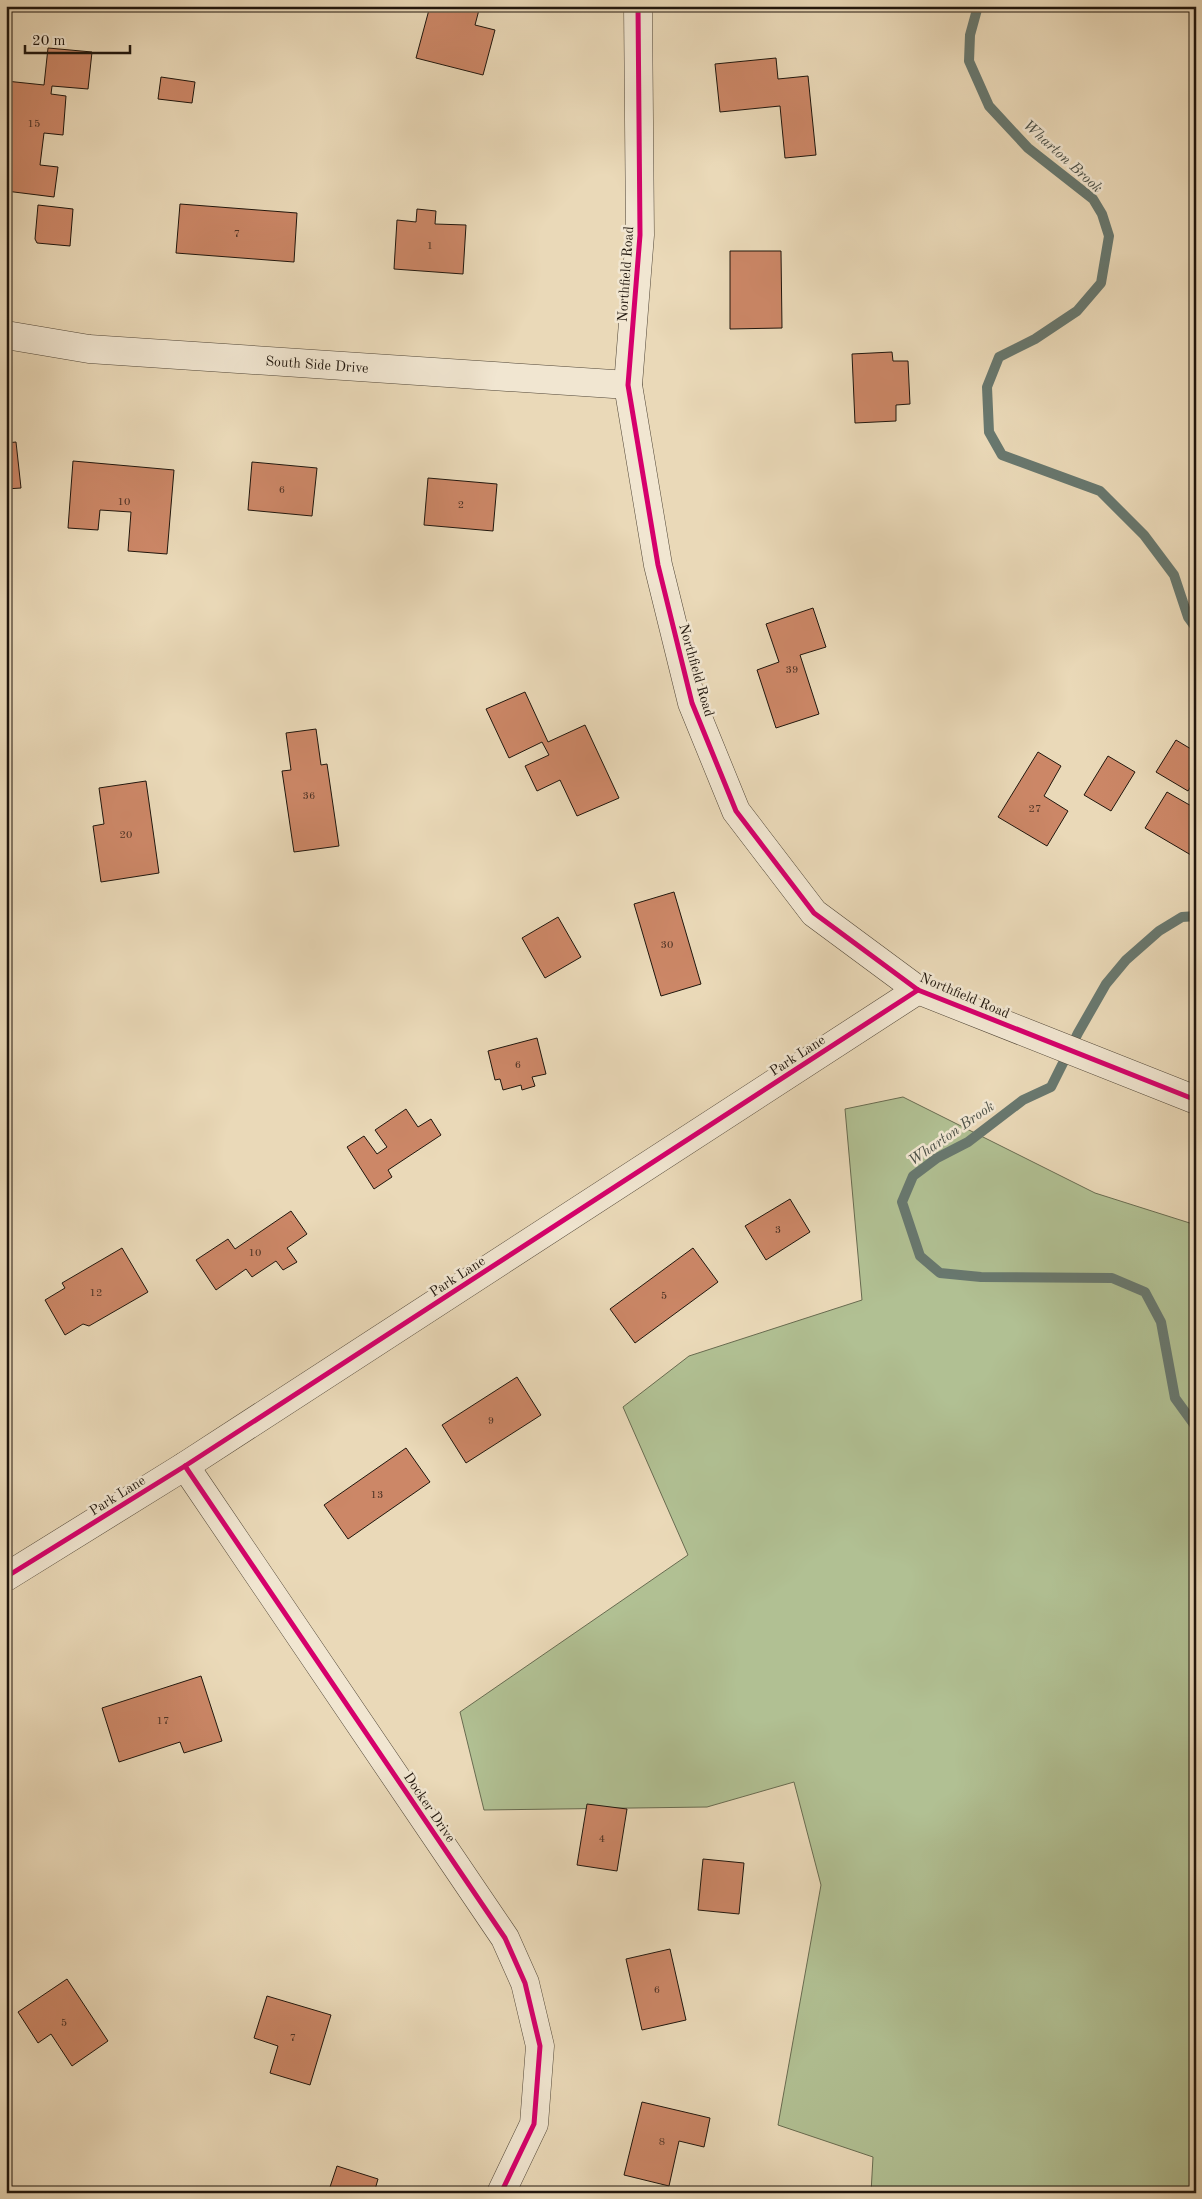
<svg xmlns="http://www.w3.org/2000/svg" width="1202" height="2199" font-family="'Old Standard TT',serif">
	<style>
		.green { fill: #b1c093; stroke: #686b50 }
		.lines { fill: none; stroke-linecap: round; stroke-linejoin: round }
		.stream { stroke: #68786f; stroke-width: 10 }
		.building { fill: #cc8767; stroke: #20160d }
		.minor-casing { stroke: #524738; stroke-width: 29 }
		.minor { stroke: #f1e6d1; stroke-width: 28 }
		.cycleway-casing { stroke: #f1e6d1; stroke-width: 8 }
		.cycleway { stroke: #d6006c; stroke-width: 5 }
		.labels { text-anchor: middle; stroke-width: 5; stroke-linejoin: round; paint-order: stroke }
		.number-label { font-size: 11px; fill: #4b3224 }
		.street-label { font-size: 14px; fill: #20160d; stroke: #f1e6d1 }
		.water-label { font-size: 15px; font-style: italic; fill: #4a4f46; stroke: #f1e6d1 }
	</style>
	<rect width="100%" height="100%" fill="#ead9b8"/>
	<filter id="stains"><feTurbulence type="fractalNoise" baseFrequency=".004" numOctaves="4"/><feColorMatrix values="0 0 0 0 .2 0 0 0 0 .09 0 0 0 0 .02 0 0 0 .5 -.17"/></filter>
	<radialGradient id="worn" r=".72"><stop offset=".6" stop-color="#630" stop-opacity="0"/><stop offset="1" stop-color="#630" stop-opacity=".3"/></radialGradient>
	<path class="green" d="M903 1097 1095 1193 1196 1225V2193H871L873 2157 778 2125 821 1885 794 1782 707 1807 484 1810 460 1712 688 1555 623 1407 689 1356 862 1300 845 1109Z"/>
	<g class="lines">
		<g class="stream">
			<path d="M978 6 970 35 969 61 989 106 1028 148 1093 199 1102 214 1109 236 1101 283 1077 311 1035 339 999 357 987 387 989 432 1002 455 1100 491 1144 535 1174 575 1188 617 1196 628"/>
			<path d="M1196 916 1182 917 1159 931 1126 960 1106 984 1078 1033 1051 1087 1023 1100 968 1142 937 1158 913 1176 902 1202 920 1256 940 1273 981 1277 1112 1278 1145 1292 1161 1322 1175 1398 1196 1427"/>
		</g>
	</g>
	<g class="building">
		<path d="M315 6H330L329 10Z"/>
		<path d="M430 6H480L475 25 495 30 483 75 416 58Z"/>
		<path d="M48 48 92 52 88 89 52 86 51 94 66 96 63 135 44 133 40 165 58 167 54 197 6 191V81L44 85Z"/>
		<path d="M776 58 778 79 808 76 816 155 785 158 780 106 720 112 715 64Z"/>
		<path d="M161 77 195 82 192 103 158 99Z"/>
		<path d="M180 204 297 213 294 262 176 253Z"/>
		<path d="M38 205 73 209 70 246 37 243 35 239Z"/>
		<path d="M417 209 436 211 435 224 466 225 463 274 394 269 397 220 416 222Z"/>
		<path d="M730 251H781L782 328 730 329Z"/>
		<path d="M892 352 893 361H908L910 404 896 405V421L855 423 852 354Z"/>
		<path d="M16 442 21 488 6 489V443Z"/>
		<path d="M73 461 174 470 167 554 128 551 131 512 100 510 98 530 68 528Z"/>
		<path d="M252 462 317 468 312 516 248 510Z"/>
		<path d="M428 478 497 484 493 531 424 525Z"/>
		<path d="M813 608 826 647 800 655 819 714 776 728 757 670 779 662 766 624Z"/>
		<path d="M525 692 548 742 585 725 619 798 577 816 560 780 537 791 525 766 549 755 542 742 509 758 486 709Z"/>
		<path d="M316 729 321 765 327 764 339 846 294 852 282 771 291 770 286 733Z"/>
		<path d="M1176 740 1196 752V778L1188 791 1156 772Z"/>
		<path d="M1038 752 1061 766 1044 796 1068 811 1047 846 998 817Z"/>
		<path d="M1108 756 1135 772 1111 811 1084 795Z"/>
		<path d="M146 781 159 873 101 882 93 826 104 824 99 788Z"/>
		<path d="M1167 792 1193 807 1196 802V858L1145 828Z"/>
		<path d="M674 892 701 984 661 996 634 904Z"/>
		<path d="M558 917 581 957 545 978 522 938Z"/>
		<path d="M537 1038 546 1074 532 1077 535 1086 522 1090 521 1085 503 1090 500 1079 495 1080 488 1051Z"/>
		<path d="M406 1109 418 1127 431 1119 441 1135 388 1170 392 1177 374 1189 347 1147 364 1136 377 1154 387 1147 375 1130Z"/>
		<path d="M790 1199 810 1232 766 1260 745 1226Z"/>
		<path d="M291 1211 307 1234 287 1248 297 1262 283 1270 276 1261 252 1277 246 1269 216 1290 196 1260 228 1239 235 1249Z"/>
		<path d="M122 1248 148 1292 89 1326 83 1324 65 1335 45 1300 65 1288 62 1283Z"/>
		<path d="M693 1248 718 1282 635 1343 610 1309Z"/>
		<path d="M517 1377 541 1415 466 1463 442 1425Z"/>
		<path d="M406 1448 430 1482 348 1539 324 1505Z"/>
		<path d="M201 1676 222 1741 184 1753 180 1742 119 1762 102 1708Z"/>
		<path d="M587 1804 627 1809 617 1871 577 1865Z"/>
		<path d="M703 1859 744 1863 739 1914 698 1910Z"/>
		<path d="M670 1949 686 2020 642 2030 626 1959Z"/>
		<path d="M67 1979 108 2041 72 2066 51 2034 38 2043 18 2012Z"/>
		<path d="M267 1996 331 2015 310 2085 270 2073 278 2046 254 2038Z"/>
		<path d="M642 2102 710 2118 704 2147 679 2141 669 2186 624 2175Z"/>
		<path d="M337 2166 378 2179 374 2193H328Z"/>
	</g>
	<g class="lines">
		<defs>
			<g id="minor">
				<path d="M638 6 640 235 628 385 658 565 692 703 736 811 814 913 918 990 1196 1100"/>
				<path d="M6 335 89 349 628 385"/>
				<path d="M185 1466 505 1938 525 1983 540 2046 534 2124 501 2193"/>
				<path d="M6 1577 185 1466 918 990"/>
			</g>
		</defs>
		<use href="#minor" class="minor-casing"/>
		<use href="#minor" class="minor"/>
		<defs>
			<g id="cycleway">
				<path d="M638 6 640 235 628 385 658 565 692 703 736 811 814 913 918 990 1196 1100"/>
				<path d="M185 1466 505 1938 525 1983 540 2046 534 2124 501 2193"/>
				<path d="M6 1577 185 1466 918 990"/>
			</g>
		</defs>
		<use href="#cycleway" class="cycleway-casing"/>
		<use href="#cycleway" class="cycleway"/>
	</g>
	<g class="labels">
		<g class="number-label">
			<text x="34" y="127">15</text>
			<text x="237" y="237">7</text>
			<text x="430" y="249">1</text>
			<text x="282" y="493">6</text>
			<text x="124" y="505">10</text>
			<text x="461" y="508">2</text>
			<text x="792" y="673">39</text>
			<text x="309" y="799">36</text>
			<text x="1035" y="812">27</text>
			<text x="126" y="838">20</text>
			<text x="667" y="948">30</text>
			<text x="518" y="1068">6</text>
			<text x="778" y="1233">3</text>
			<text x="255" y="1256">10</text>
			<text x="96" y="1296">12</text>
			<text x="664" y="1299">5</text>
			<text x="491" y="1424">9</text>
			<text x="377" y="1498">13</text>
			<text x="163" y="1724">17</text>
			<text x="602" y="1842">4</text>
			<text x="657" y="1993">6</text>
			<text x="64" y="2026">5</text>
			<text x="293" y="2041">7</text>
			<text x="662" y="2145">8</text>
		</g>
		<g class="street-label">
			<text transform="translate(625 274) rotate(-86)" y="5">Northfield Road</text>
			<text transform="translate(317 364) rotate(4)" y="5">South Side Drive</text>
			<text transform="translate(697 670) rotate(74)" y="5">Northfield Road</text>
			<text transform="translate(965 995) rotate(23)" y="5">Northfield Road</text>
			<text transform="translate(797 1055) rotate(-33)" y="5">Park Lane</text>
			<text transform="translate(457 1276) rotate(-33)" y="5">Park Lane</text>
			<text transform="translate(117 1495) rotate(-32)" y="5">Park Lane</text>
			<text transform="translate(430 1807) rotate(56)" y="5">Docker Drive</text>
		</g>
		<g class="water-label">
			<text transform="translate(1063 156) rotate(42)" y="5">Wharton Brook</text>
			<text transform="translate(951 1133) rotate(-35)" y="5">Wharton Brook</text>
		</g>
	</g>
	<rect width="1202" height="2199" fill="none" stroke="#ead9b8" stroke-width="25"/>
	<rect x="8" y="8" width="1187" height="2184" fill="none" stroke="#20160d" stroke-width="2.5"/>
	<rect x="12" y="12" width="1177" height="2174" fill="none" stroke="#20160d"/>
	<path d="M25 45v8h105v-8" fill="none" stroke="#20160d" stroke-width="2.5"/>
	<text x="32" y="45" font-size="15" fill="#20160d" stroke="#f1e6d1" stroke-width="4" paint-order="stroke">20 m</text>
	<rect width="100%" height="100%" filter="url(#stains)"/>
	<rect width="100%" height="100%" fill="url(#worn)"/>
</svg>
